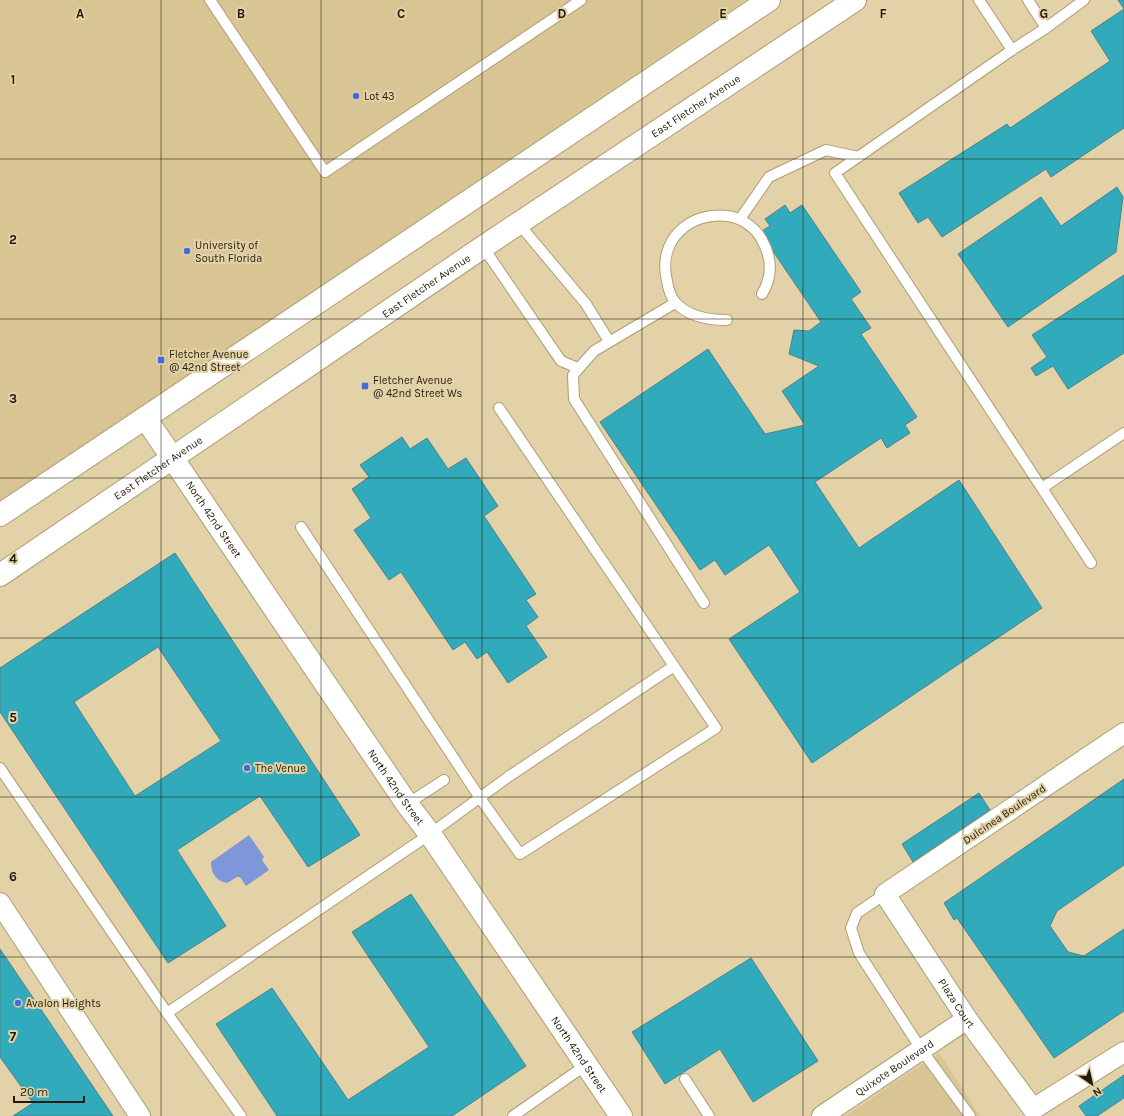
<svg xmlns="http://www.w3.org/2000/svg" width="1124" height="1116" font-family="Karla,sans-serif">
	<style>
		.built { fill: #d9c593 }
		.water { fill: #7e97db }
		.building { fill: #31abbb; stroke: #4c828b; fill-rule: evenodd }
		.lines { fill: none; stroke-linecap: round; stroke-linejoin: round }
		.service-casing { stroke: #ae9d74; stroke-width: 12 }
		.minor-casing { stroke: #ae9d74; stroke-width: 22 }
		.tertiary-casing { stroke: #ae9d74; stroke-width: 24 }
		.secondary-casing { stroke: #ae9d74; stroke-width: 24 }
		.service { stroke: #fff; stroke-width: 10 }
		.minor { stroke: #fff; stroke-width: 20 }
		.tertiary { stroke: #fff; stroke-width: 22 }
		.secondary { stroke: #fff; stroke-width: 22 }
		.grid { fill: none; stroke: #231c0c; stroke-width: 1; stroke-opacity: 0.55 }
		.poi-dot { fill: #4869dd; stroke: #e3d2a7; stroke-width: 1.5 }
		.labels { text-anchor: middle; stroke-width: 4; stroke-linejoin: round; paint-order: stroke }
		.poi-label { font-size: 11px; fill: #231c0c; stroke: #e3d2a7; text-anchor: start }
		.street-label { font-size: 11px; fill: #231c0c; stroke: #e3d2a7 }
		.grid-label { font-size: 13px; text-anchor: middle; font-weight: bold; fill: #231c0c; stroke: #e3d2a7; stroke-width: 4; stroke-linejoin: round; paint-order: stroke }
	</style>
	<rect width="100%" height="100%" fill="#e3d2a7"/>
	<g class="built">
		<path d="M0 0H746L0 502Z"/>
		<path d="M939 1053 980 1116H845Z"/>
	</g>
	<path class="water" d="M249 835 264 857 262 860 269 870 246 886 240 877H237L227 883C215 881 211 872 211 862Z"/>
	<g class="building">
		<path d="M1118 0H1124V128L1051 177 1046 169 942 237 928 217 918 223 899 193 1007 124 1010 128 1110 61 1091 31 1124 9Z"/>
		<path d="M1117 187 1123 197 1116 252 1008 327 958 254 1041 197 1061 226Z"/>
		<path d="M785 205 790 213 802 205 861 292 851 299 871 328 861 334 917 417 905 425 910 433 887 448 881 438 815 482 859 548 959 480 1042 608 812 763 729 639 800 592 769 545 725 575 715 560 700 570 600 422 708 349 765 434 805 425 782 391 819 366 789 354 794 330 809 331 821 322 760 232 770 226 765 219Z"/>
		<path d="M1124 275V353L1068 389 1053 366 1036 376 1031 368 1047 357 1032 335Z"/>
		<path d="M402 437 410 449 427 438 448 469 466 458 498 506 484 516 536 594 526 600 538 617 526 626 547 657 508 683 487 652 477 659 465 642 453 650 401 572 389 580 354 530 371 518 352 489 369 477 360 465Z"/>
		<path d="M175 553 360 835 308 867 260 796 177 850 226 926 168 963 0 712V668ZM158 647 221 741 135 796 74 702Z"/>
		<path d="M1124 779V865L1057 911 1050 926 1068 952 1084 956 1124 929V1011L1054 1058 957 918 954 920 944 903Z"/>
		<path d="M979 793 990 810 913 862 902 844Z"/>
		<path d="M411 894 526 1066 452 1116H277L216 1024 272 988 348 1100 429 1047 352 932Z"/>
		<path d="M0 949 113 1116H13L33 1103 0 1057Z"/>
		<path d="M751 958 818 1061 753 1102 720 1049 665 1084 632 1032Z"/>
		<path d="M1124 1075V1098L1097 1116H1086L1079 1106Z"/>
	</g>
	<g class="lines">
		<defs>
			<g id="service">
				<path d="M210 0 325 172 581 0"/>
				<path d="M979 0 1012 50"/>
				<path d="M1028 0 1046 28"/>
				<path d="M1084 0 1046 28 1012 50 835 173 1091 563"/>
				<path d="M740 219 769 177 826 150 858 157"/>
				<path d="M519 224 586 304 609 341"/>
				<path d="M483 247 561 361 578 368"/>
				<path d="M675 303 594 351 573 375 574 399 704 603"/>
				<path d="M727 320C709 320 689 317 676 303 671 298 668 287 667 281 657 240 690 211 728 216 742 218 756 228 762 240 772 258 773 276 762 294"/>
				<path d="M1042 488 1124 433"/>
				<path d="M301 527 480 798 520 854 716 728 674 666"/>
				<path d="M0 768 167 1013"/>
				<path d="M407 804 444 780"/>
				<path d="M885 894 857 913 851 928 859 953 921 1049 970 1116"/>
				<path d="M685 1079 709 1116"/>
				<path d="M241 1116 167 1013 430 834 508 777 674 666 499 408"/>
				<path d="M513 1116 586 1065"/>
			</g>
			<g id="minor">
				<path id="s1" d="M1124 733 885 894 967 1019 1033 1109 1124 1052"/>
				<path d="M0 903 140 1116"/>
				<path id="s2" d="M822 1116 967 1019"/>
			</g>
			<g id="tertiary">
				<path id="s3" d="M146 419 407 804 430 834 621 1116"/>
			</g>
			<g id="secondary">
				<path d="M0 515 769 0"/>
				<path id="s4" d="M0 575 483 247 855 0"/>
			</g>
		</defs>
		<use href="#service" class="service-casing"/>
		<use href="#minor" class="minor-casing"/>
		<use href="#tertiary" class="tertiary-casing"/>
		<use href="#secondary" class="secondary-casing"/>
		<use href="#service" class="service"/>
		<use href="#minor" class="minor"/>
		<use href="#tertiary" class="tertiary"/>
		<use href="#secondary" class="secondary"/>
	</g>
	<path class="grid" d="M161 0V1116M321 0V1116M482 0V1116M642 0V1116M803 0V1116M963 0V1116M0 159H1124M0 319H1124M0 478H1124M0 638H1124M0 797H1124M0 957H1124"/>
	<g class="poi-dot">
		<circle cx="356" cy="96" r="4"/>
		<circle cx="187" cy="251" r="4"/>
		<rect x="157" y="356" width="8" height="8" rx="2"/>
		<rect x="361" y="382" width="8" height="8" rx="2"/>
		<circle cx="247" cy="768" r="4"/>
		<circle cx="18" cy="1003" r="4"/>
	</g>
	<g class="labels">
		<g class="poi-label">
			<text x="364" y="100">Lot 43</text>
			<text x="195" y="249">University of<tspan x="195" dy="13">South Florida</tspan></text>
			<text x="169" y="358">Fletcher Avenue<tspan x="169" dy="13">@ 42nd Street</tspan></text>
			<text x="373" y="384">Fletcher Avenue<tspan x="373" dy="13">@ 42nd Street Ws</tspan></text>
			<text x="255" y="772">The Venue</text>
			<text x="26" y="1007">Avalon Heights</text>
		</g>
		<g class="street-label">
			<text dy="4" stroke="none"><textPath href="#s4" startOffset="839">East Fletcher Avenue</textPath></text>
			<text dy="4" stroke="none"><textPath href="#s4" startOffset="515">East Fletcher Avenue</textPath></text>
			<text dy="4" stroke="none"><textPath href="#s4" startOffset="191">East Fletcher Avenue</textPath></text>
			<text dy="4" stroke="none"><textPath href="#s3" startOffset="121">North 42nd Street</textPath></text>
			<text dy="4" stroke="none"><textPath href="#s3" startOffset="445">North 42nd Street</textPath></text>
			<text transform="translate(1004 814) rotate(-34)" y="4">Dulcinea Boulevard</text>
			<text dy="4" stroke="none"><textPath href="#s1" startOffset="419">Plaza Court</textPath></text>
			<text dy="4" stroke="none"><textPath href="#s3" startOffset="769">North 42nd Street</textPath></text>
			<text dy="4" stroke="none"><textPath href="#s2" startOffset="87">Quixote Boulevard</textPath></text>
		</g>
	</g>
	<g class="grid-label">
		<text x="80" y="18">A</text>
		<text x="241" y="18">B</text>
		<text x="401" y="18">C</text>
		<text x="562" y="18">D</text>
		<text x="723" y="18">E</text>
		<text x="883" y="18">F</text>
		<text x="1044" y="18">G</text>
		<text x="13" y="84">1</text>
		<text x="13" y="244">2</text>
		<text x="13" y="403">3</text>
		<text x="13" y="563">4</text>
		<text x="13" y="722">5</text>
		<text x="13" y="881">6</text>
		<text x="13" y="1041">7</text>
	</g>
	<g transform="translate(1092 1084) rotate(146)" stroke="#e3d2a7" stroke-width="3" paint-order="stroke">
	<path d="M0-3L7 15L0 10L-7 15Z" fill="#231c0c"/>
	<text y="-6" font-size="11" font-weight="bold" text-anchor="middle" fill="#231c0c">N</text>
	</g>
	<path d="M14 1096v6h70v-6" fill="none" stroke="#231c0c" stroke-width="2"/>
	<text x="20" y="1096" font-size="12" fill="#231c0c" stroke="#e3d2a7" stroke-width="3" paint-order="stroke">20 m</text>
</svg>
